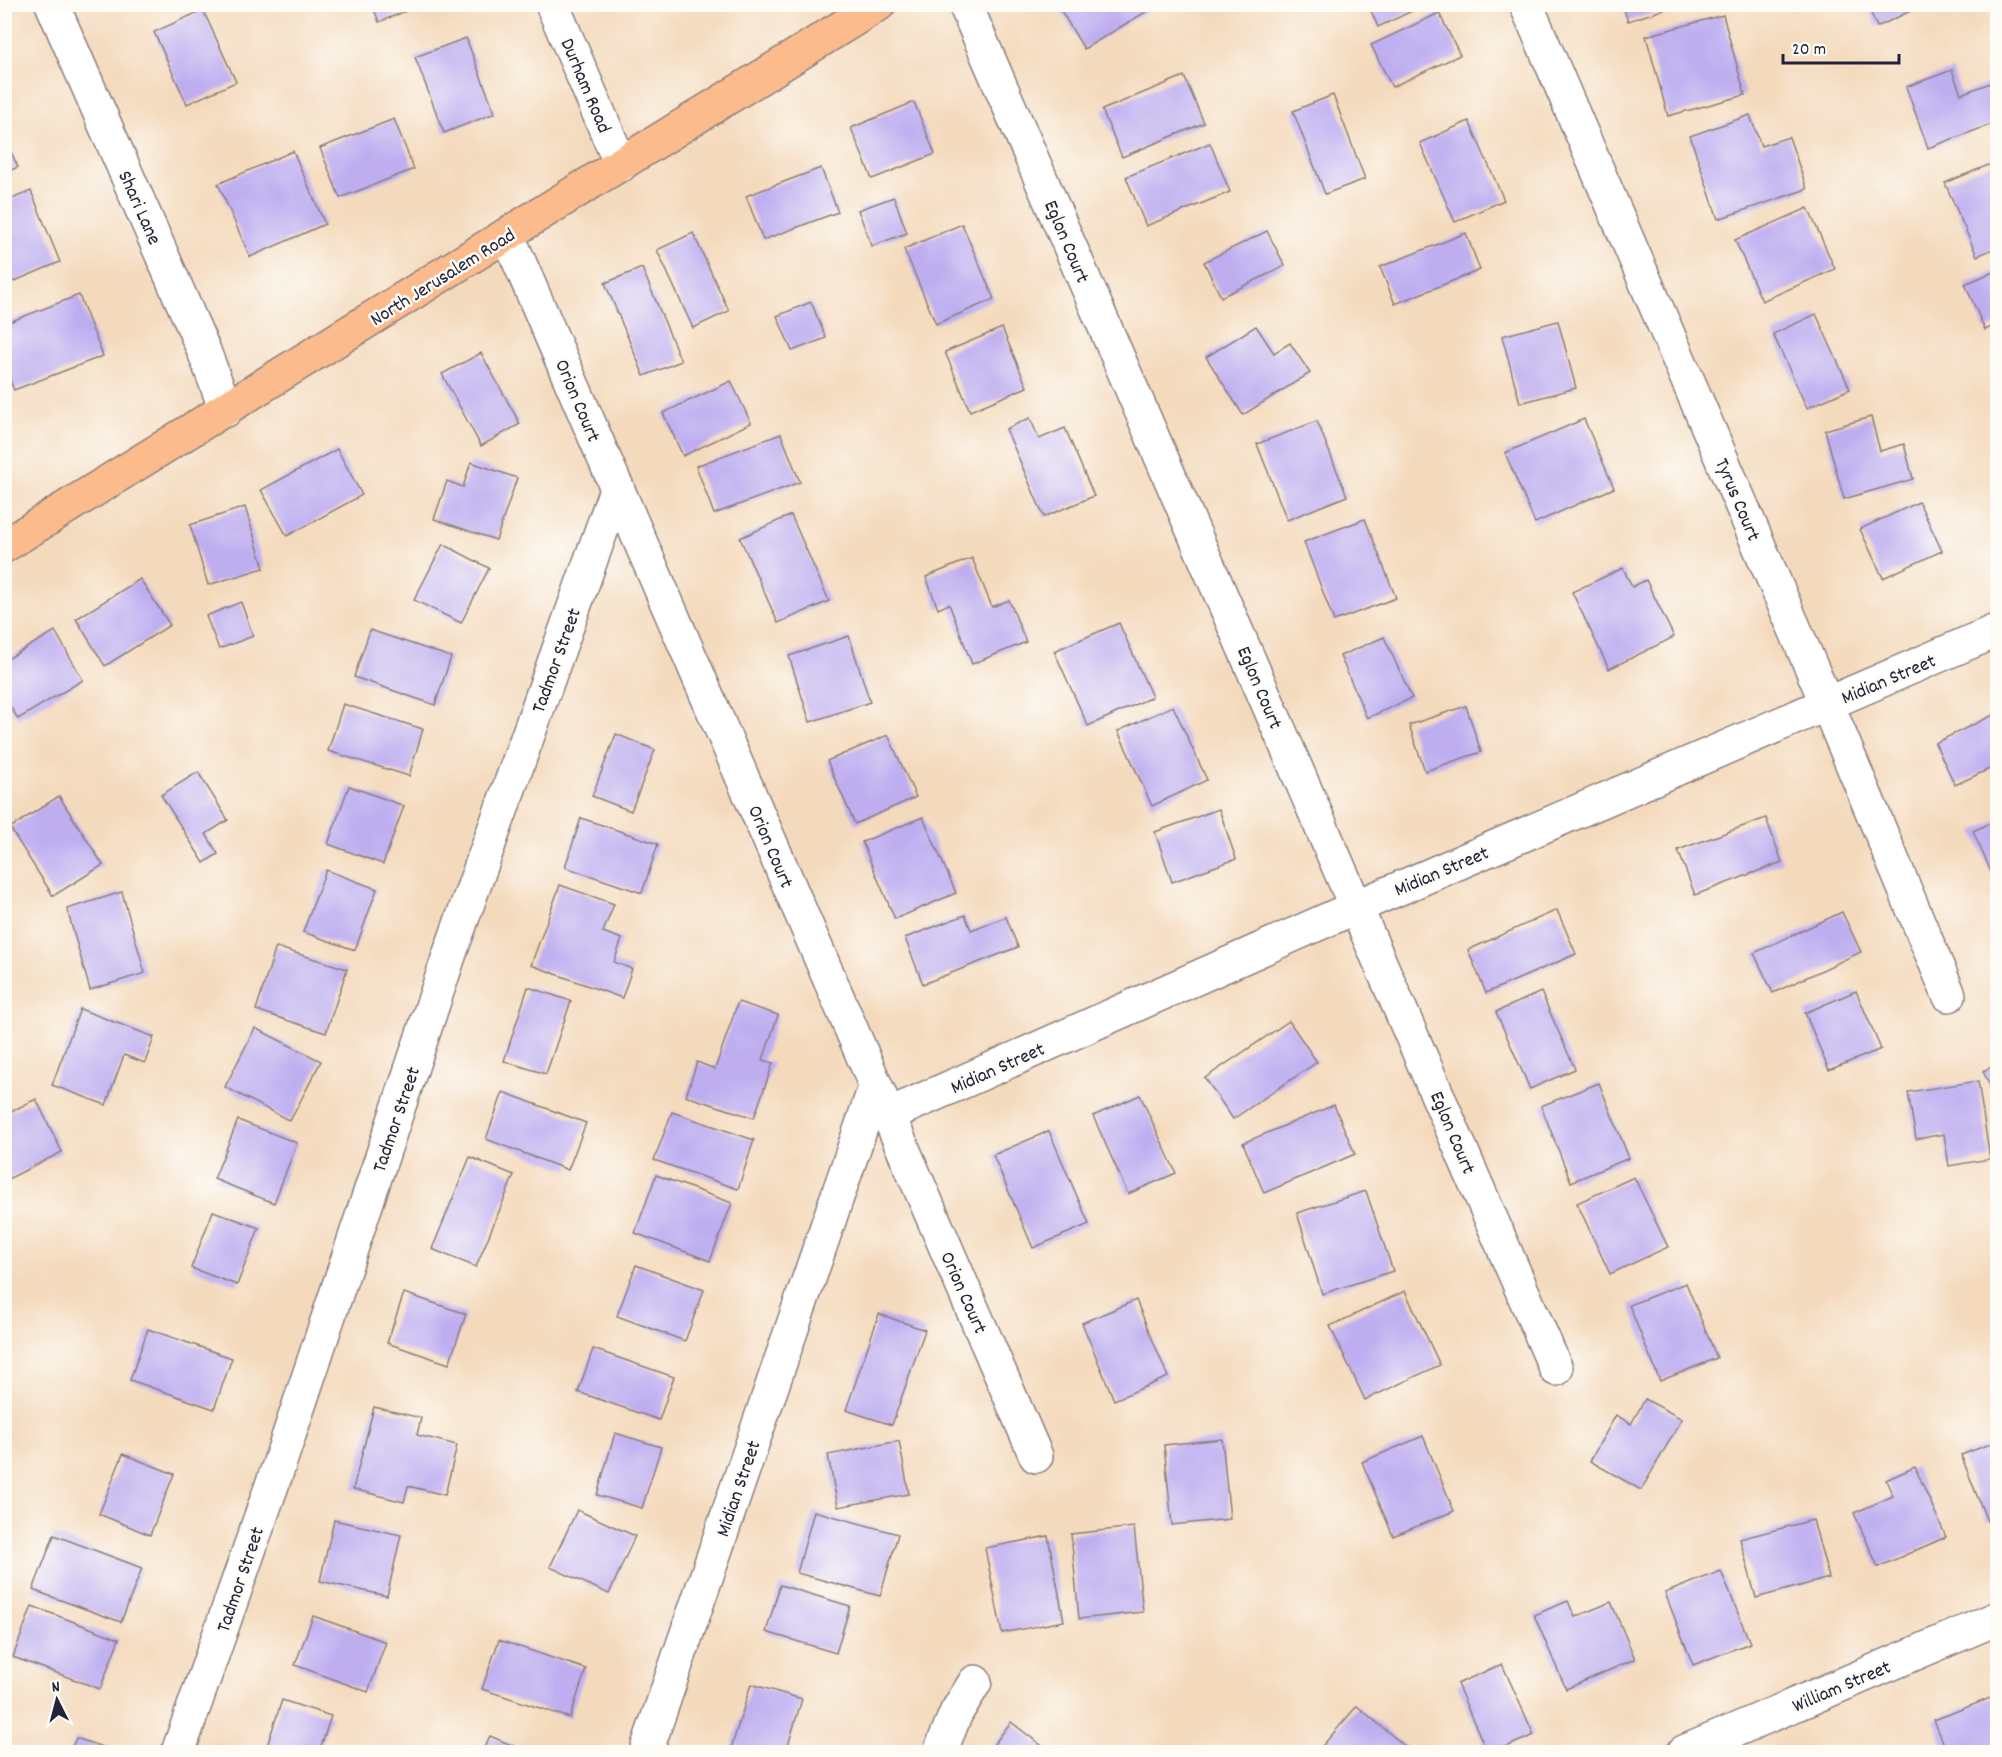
<svg xmlns="http://www.w3.org/2000/svg" width="2002" height="1757" font-family="Dekko,sans-serif">
	<style>
		.building { fill: #beaef0 }
		.lines { fill: none; stroke-linecap: round; stroke-linejoin: round }
		.minor-casing { stroke: #8b7e7c; stroke-width: 36 }
		.major-casing { stroke: #8b7e7c; stroke-width: 36 }
		.minor { stroke: #fff; stroke-width: 33 }
		.major { stroke: #fbbb8c; stroke-width: 33 }
		.labels { text-anchor: middle; stroke-width: 5; stroke-linejoin: round; paint-order: stroke }
		.street-label { font-size: 20px; fill: #22223b; stroke: #fdfcf7 }
	</style>
	<rect width="100%" height="100%" fill="#fdfcf7"/>
	<filter id="ink" filterUnits="userSpaceOnUse"><feTurbulence type="fractalNoise" baseFrequency=".0167" numOctaves="2"/><feDisplacementMap in="SourceGraphic" scale="12" xChannelSelector="R" yChannelSelector="G"/><feConvolveMatrix kernelMatrix="1 2 1 2 8 2 1 2 1" color-interpolation-filters="sRGB"/></filter>
	<filter id="wash" filterUnits="userSpaceOnUse"><feTurbulence type="fractalNoise" baseFrequency=".008" numOctaves="4" result="noise"/><feDisplacementMap in="SourceGraphic" scale="24" xChannelSelector="R" yChannelSelector="G"/><feGaussianBlur stdDeviation="1.35" result="paint"/><feColorMatrix in="noise" values="0 0 0 0 0 0 0 0 0 0 0 0 0 0 0 0 0 1.4 0 .05"/><feComposite in="paint" operator="in"/></filter>
	<g filter="url(#wash)">
		<rect width="100%" height="100%" fill="#f4dabd"/>
		<g id="blocks">
			<g class="building">
				<path d="M372 4H421V5L379 22Z"/>
				<path d="M1057 4H1159L1084 49Z"/>
				<path d="M1368 4H1422L1423 6 1378 27Z"/>
				<path d="M1622 4H1677L1678 5 1628 21Z"/>
				<path d="M1867 4H1925L1877 27Z"/>
				<path d="M203 10 236 82 187 104 154 32Z"/>
				<path d="M1439 13 1460 55 1392 87 1371 45Z"/>
				<path d="M1723 15 1745 95 1668 116 1646 36Z"/>
				<path d="M466 38 495 113 444 133 415 57Z"/>
				<path d="M1952 70 1961 94 1993 82 1998 93V122L1928 148 1906 87Z"/>
				<path d="M1184 76 1204 123 1122 157 1102 110Z"/>
				<path d="M1333 95 1365 179 1325 194 1293 111Z"/>
				<path d="M914 102 935 154 872 179 851 128Z"/>
				<path d="M1750 115 1761 146 1789 137 1807 189 1718 219 1690 136Z"/>
				<path d="M394 119 414 169 340 198 320 148Z"/>
				<path d="M1469 121 1504 200 1455 222 1420 143Z"/>
				<path d="M4 137 18 167 4 173Z"/>
				<path d="M1210 143 1230 192 1146 226 1126 177Z"/>
				<path d="M293 151 325 224 250 257 218 184Z"/>
				<path d="M1998 161V247L1977 256 1945 183Z"/>
				<path d="M821 168 838 212 763 240 746 196Z"/>
				<path d="M31 191 60 262 10 283 4 269V202Z"/>
				<path d="M894 197 907 233 872 246 858 210Z"/>
				<path d="M1808 208 1835 269 1762 301 1735 240Z"/>
				<path d="M962 224 994 299 936 324 904 249Z"/>
				<path d="M1267 231 1285 266 1221 297 1204 262Z"/>
				<path d="M693 233 729 311 693 328 657 250Z"/>
				<path d="M1466 233 1480 270 1395 304 1380 267Z"/>
				<path d="M642 268 681 361 644 376 605 283Z"/>
				<path d="M1998 270V324L1985 330 1965 284Z"/>
				<path d="M79 295 103 356 14 390 4 365V324Z"/>
				<path d="M811 302 826 338 792 351 777 316Z"/>
				<path d="M1816 314 1850 389 1807 408 1773 334Z"/>
				<path d="M1558 321 1576 388 1520 403 1502 336Z"/>
				<path d="M1256 326 1274 353 1290 343 1310 373 1243 415 1206 357Z"/>
				<path d="M1002 328 1027 387 970 411 945 352Z"/>
				<path d="M481 353 520 424 481 446 442 374Z"/>
				<path d="M731 381 751 423 683 456 663 413Z"/>
				<path d="M1871 417 1880 451 1904 444 1913 479 1844 499 1825 430Z"/>
				<path d="M1030 418 1039 439 1065 428 1094 496 1044 517 1006 429Z"/>
				<path d="M1584 419 1614 488 1535 523 1505 453Z"/>
				<path d="M1317 421 1347 496 1287 520 1257 444Z"/>
				<path d="M781 434 800 482 714 514 696 466Z"/>
				<path d="M337 449 362 495 287 536 261 490Z"/>
				<path d="M471 462 517 478 496 540 434 519 447 481 463 487Z"/>
				<path d="M1919 502 1942 551 1883 578 1860 529Z"/>
				<path d="M245 507 264 568 208 585 190 525Z"/>
				<path d="M791 515 829 601 778 623 740 538Z"/>
				<path d="M1365 519 1396 598 1334 621 1304 542Z"/>
				<path d="M443 544 489 568 461 623 414 600Z"/>
				<path d="M972 558 992 607 1009 600 1026 642 972 664 949 604 938 609 926 577Z"/>
				<path d="M1623 568 1632 587 1646 580 1674 637 1609 669 1572 592Z"/>
				<path d="M140 579 170 625 105 666 76 619Z"/>
				<path d="M241 602 253 636 219 649 206 616Z"/>
				<path d="M1119 623 1152 697 1088 726 1054 651Z"/>
				<path d="M370 630 451 657 435 705 354 677Z"/>
				<path d="M55 631 83 680 18 719 4 697V661Z"/>
				<path d="M849 636 870 702 810 722 789 656Z"/>
				<path d="M1384 637 1412 698 1367 718 1340 656Z"/>
				<path d="M343 704 423 729 409 776 328 751Z"/>
				<path d="M1173 706 1207 780 1152 806 1118 731Z"/>
				<path d="M1466 706 1481 752 1425 771 1409 725Z"/>
				<path d="M1993 715 1998 725V765L1955 785 1935 743Z"/>
				<path d="M616 734 655 750 631 811 592 796Z"/>
				<path d="M888 735 916 797 855 824 827 761Z"/>
				<path d="M198 772 228 820 206 834 218 854 204 863 161 795Z"/>
				<path d="M349 786 404 806 383 864 328 844Z"/>
				<path d="M59 796 103 865 53 896 10 828Z"/>
				<path d="M1219 809 1236 859 1172 882 1155 832Z"/>
				<path d="M923 817 956 893 895 919 862 842Z"/>
				<path d="M581 818 658 844 642 893 565 867Z"/>
				<path d="M1766 818 1782 862 1695 895 1678 850Z"/>
				<path d="M1998 820V879L1995 881 1973 831Z"/>
				<path d="M326 870 377 889 355 950 303 932Z"/>
				<path d="M560 885 614 904 603 932 622 939 614 962 632 969 622 998 531 965Z"/>
				<path d="M122 892 145 973 90 990 67 909Z"/>
				<path d="M1557 910 1576 954 1486 993 1468 950Z"/>
				<path d="M1842 912 1861 952 1773 993 1754 953Z"/>
				<path d="M965 915 971 930 1006 917 1018 947 923 984 905 938Z"/>
				<path d="M276 947 347 969 326 1033 256 1010Z"/>
				<path d="M528 987 571 1001 546 1074 504 1061Z"/>
				<path d="M1856 991 1881 1049 1829 1070 1805 1013Z"/>
				<path d="M1541 992 1575 1069 1530 1089 1496 1012Z"/>
				<path d="M738 1002 778 1015 763 1060 773 1063 754 1118 686 1096 697 1062 715 1069Z"/>
				<path d="M80 1009 154 1037 145 1063 124 1055 106 1105 52 1085Z"/>
				<path d="M1289 1021 1317 1062 1233 1119 1205 1078Z"/>
				<path d="M255 1028 321 1061 290 1121 225 1087Z"/>
				<path d="M1998 1064V1102L1983 1071Z"/>
				<path d="M1978 1081 1990 1159 1949 1166 1944 1134 1916 1139 1908 1092Z"/>
				<path d="M1599 1083 1629 1158 1571 1182 1541 1106Z"/>
				<path d="M503 1092 586 1123 568 1170 486 1139Z"/>
				<path d="M1140 1095 1176 1173 1128 1194 1093 1116Z"/>
				<path d="M36 1099 62 1152 4 1181V1115Z"/>
				<path d="M1334 1105 1355 1154 1264 1193 1243 1143Z"/>
				<path d="M672 1112 754 1140 738 1189 654 1160Z"/>
				<path d="M238 1120 297 1143 274 1203 214 1179Z"/>
				<path d="M1049 1131 1089 1224 1033 1248 993 1155Z"/>
				<path d="M470 1157 514 1175 476 1267 432 1249Z"/>
				<path d="M656 1175 732 1203 710 1261 635 1233Z"/>
				<path d="M1634 1177 1668 1247 1610 1274 1577 1203Z"/>
				<path d="M1366 1191 1393 1271 1322 1294 1297 1213Z"/>
				<path d="M213 1211 259 1228 237 1285 191 1268Z"/>
				<path d="M636 1265 704 1290 685 1341 617 1316Z"/>
				<path d="M1686 1283 1717 1358 1660 1381 1629 1305Z"/>
				<path d="M1405 1291 1440 1365 1365 1400 1330 1326Z"/>
				<path d="M404 1293 466 1314 449 1364 387 1343Z"/>
				<path d="M1136 1300 1168 1377 1114 1400 1082 1323Z"/>
				<path d="M879 1314 925 1330 892 1425 846 1410Z"/>
				<path d="M148 1329 232 1358 214 1409 130 1380Z"/>
				<path d="M593 1349 674 1377 659 1420 578 1392Z"/>
				<path d="M1645 1399 1682 1419 1641 1490 1590 1461 1616 1415 1631 1424Z"/>
				<path d="M374 1407 421 1418 417 1435 457 1445 445 1495 408 1486 404 1502 353 1489Z"/>
				<path d="M615 1433 661 1447 642 1508 597 1495Z"/>
				<path d="M1423 1436 1454 1511 1393 1536 1362 1462Z"/>
				<path d="M1222 1439 1230 1519 1172 1525 1164 1445Z"/>
				<path d="M899 1441 909 1494 838 1507 828 1455Z"/>
				<path d="M1998 1441V1517L1987 1521 1961 1455Z"/>
				<path d="M123 1454 174 1474 150 1535 99 1514Z"/>
				<path d="M1915 1467 1946 1537 1878 1567 1854 1513 1893 1496 1886 1480Z"/>
				<path d="M577 1510 635 1536 609 1594 550 1567Z"/>
				<path d="M814 1511 898 1534 880 1596 797 1573Z"/>
				<path d="M334 1520 401 1535 387 1596 320 1581Z"/>
				<path d="M1813 1520 1829 1578 1756 1598 1740 1539Z"/>
				<path d="M1134 1527 1143 1612 1079 1619 1071 1534Z"/>
				<path d="M54 1535 142 1568 121 1622 33 1590Z"/>
				<path d="M1048 1536 1064 1621 1002 1633 985 1548Z"/>
				<path d="M1721 1571 1750 1643 1693 1665 1665 1593Z"/>
				<path d="M780 1585 850 1606 836 1653 766 1632Z"/>
				<path d="M1568 1601 1575 1617 1611 1602 1635 1659 1566 1689 1534 1615Z"/>
				<path d="M32 1606 119 1639 100 1689 13 1657Z"/>
				<path d="M313 1616 386 1642 368 1692 295 1665Z"/>
				<path d="M499 1640 586 1669 570 1718 482 1689Z"/>
				<path d="M1502 1664 1534 1735 1494 1752H1487L1457 1684Z"/>
				<path d="M751 1684 802 1699 786 1752H730Z"/>
				<path d="M1998 1695V1752H1947L1934 1720Z"/>
				<path d="M282 1700 331 1716 319 1752H265Z"/>
				<path d="M1357 1706 1412 1752H1317Z"/>
				<path d="M1011 1722 1050 1752H988Z"/>
				<path d="M490 1736 528 1752H482Z"/>
				<path d="M76 1738 111 1750 110 1752H70Z"/>
			</g>
		</g>
	</g>
	<g filter="url(#ink)">
		<use href="#blocks" fill-opacity="0" stroke="#8b7e7c" stroke-width="1.5"/>
		<g class="lines">
			<defs>
				<g id="minor">
					<path d="M52 4 204 351 226 410"/>
					<path d="M552 4 621 165"/>
					<path d="M965 4 1556 1369"/>
					<path d="M1526 4 1827 704 1949 995"/>
					<path d="M508 236 1036 1456"/>
					<path d="M888 1115 1356 907 1998 630"/>
					<path d="M178 1752 278 1468 451 950 617 487"/>
					<path d="M646 1752 875 1087"/>
					<path d="M940 1752 956 1713 975 1682"/>
					<path d="M1684 1752 1998 1618"/>
				</g>
				<path id="major" d="M4 546 879 4"/>
			</defs>
			<use href="#minor" class="minor-casing"/>
			<use href="#major" class="major-casing"/>
			<use href="#minor" class="minor"/>
			<use href="#major" class="major"/>
		</g>
	</g>
	<g class="labels">
		<g class="street-label">
			<text transform="translate(587 85) rotate(67)" y="7">Durham Road</text>
			<text transform="translate(141 207) rotate(66)" y="7">Shari Lane</text>
			<text transform="translate(1068 241) rotate(67)" y="7">Eglon Court</text>
			<text transform="translate(442 276) rotate(-32)" y="7">North Jerusalem Road</text>
			<text transform="translate(579 400) rotate(67)" y="7">Orion Court</text>
			<text transform="translate(1739 499) rotate(67)" y="7">Tyrus Court</text>
			<text transform="translate(555 660) rotate(-70)" y="7">Tadmor Street</text>
			<text transform="translate(1888 678) rotate(-23)" y="7">Midian Street</text>
			<text transform="translate(1261 687) rotate(67)" y="7">Eglon Court</text>
			<text transform="translate(772 846) rotate(67)" y="7">Orion Court</text>
			<text transform="translate(1441 870) rotate(-23)" y="7">Midian Street</text>
			<text transform="translate(997 1067) rotate(-24)" y="7">Midian Street</text>
			<text transform="translate(395 1119) rotate(-71)" y="7">Tadmor Street</text>
			<text transform="translate(1454 1132) rotate(67)" y="7">Eglon Court</text>
			<text transform="translate(965 1292) rotate(66)" y="7">Orion Court</text>
			<text transform="translate(737 1488) rotate(-71)" y="7">Midian Street</text>
			<text transform="translate(239 1579) rotate(-71)" y="7">Tadmor Street</text>
			<text transform="translate(1841 1685) rotate(-23)" y="7">William Street</text>
		</g>
	</g>
	<rect width="2002" height="1757" fill="none" stroke="#fdfcf7" stroke-width="24"/>
	<g transform="translate(57 1700) rotate(354)" stroke="#fdfcf7" stroke-width="4.5" paint-order="stroke">
	<path d="M0-4.5L10 22L0 15L-10 22Z" fill="#22223b"/>
	<text y="-9" font-size="16" font-weight="bold" text-anchor="middle" fill="#22223b">N</text>
	</g>
	<path d="M1783 54v9h116v-9" fill="none" stroke="#22223b" stroke-width="3"/>
	<text x="1792" y="54" font-size="18" fill="#22223b" stroke="#fdfcf7" stroke-width="4.5" paint-order="stroke">20 m</text>
</svg>
